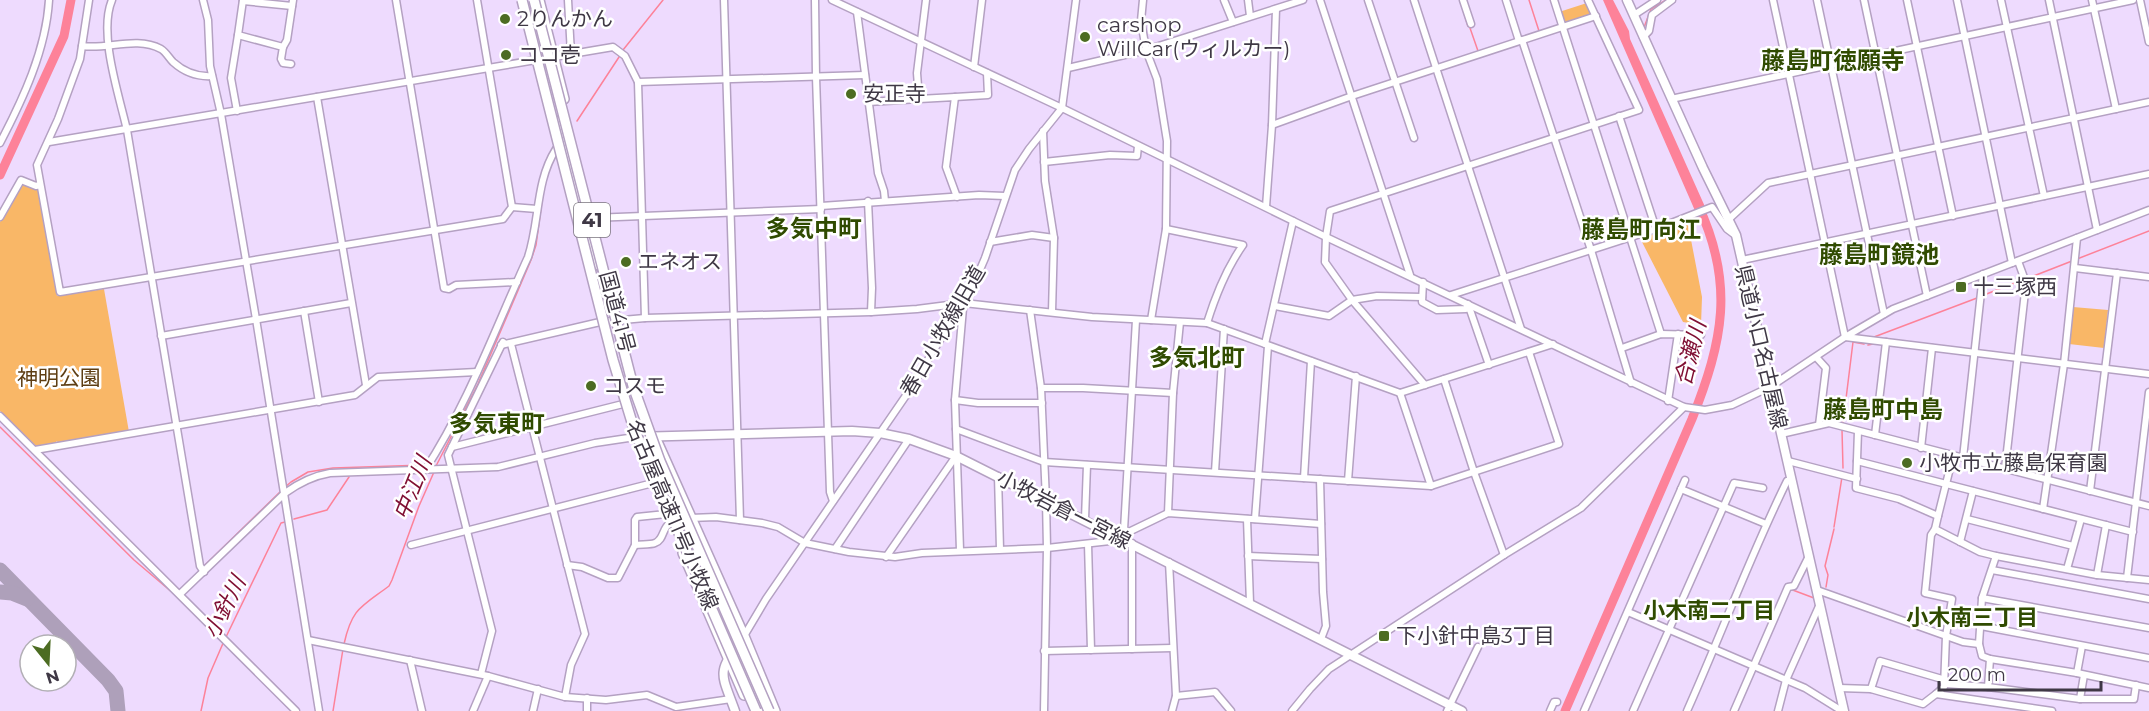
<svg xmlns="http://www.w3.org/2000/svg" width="2149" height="711" font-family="Montserrat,'Noto Sans JP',sans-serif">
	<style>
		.green { fill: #f9b767 }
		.water { fill: #fd8299 }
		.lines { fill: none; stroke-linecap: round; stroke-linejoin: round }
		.stream { stroke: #fd8299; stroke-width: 1.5 }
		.river { stroke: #fd8299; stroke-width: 9 }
		.taxiway { stroke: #aea0ba; stroke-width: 15 }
		.minor-casing { stroke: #b4a1c2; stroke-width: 9 }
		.major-casing { stroke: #b4a1c2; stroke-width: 11 }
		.highway-casing { stroke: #b4a1c2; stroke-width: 12 }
		.minor { stroke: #fff; stroke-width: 6 }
		.major { stroke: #fff; stroke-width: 8 }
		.highway { stroke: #fff; stroke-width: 9 }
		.highway-bridge-casing { stroke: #b4a1c2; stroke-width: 12; stroke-linecap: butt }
		.highway-bridge { stroke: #fff; stroke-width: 9 }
		.poi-dot { fill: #4c6c22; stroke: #fff; stroke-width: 2 }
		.labels { text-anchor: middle; stroke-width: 5; stroke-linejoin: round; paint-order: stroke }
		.shield { fill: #fff; stroke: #79747d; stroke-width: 1.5 }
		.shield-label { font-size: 20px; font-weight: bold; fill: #3f3845 }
		.poi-label { font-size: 21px; fill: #3f3845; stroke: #fff; text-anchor: start }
		.street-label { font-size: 21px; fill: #3f3845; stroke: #fff }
		.park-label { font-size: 21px; fill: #5e3e13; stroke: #fff }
		.water-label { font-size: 22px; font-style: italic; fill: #801034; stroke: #fff }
		.neighbourhood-label { font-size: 22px; font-weight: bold; fill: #304b01; stroke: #fff }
		.quarter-label { font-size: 24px; font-weight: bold; fill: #304b01; stroke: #fff }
	</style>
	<rect width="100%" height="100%" fill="#eedbfe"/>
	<g class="green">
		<path d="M1587 3 1592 16 1564 24 1559 12Z"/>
		<path d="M22 183 39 191 57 296 104 289 129 432 58 443 57 441 55 443 36 446 0 411V222Z"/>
		<path d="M1688 224 1702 297 1701 325 1683 322 1642 242 1647 239 1646 235 1673 226Z"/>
		<path d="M2073 307 2108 310 2104 348 2069 344Z"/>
	</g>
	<path class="water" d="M1603 0H1613L1629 31 1630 39 1706 209 1696 213Z"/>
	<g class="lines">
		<g class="stream">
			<path d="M1460 0 1468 26"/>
			<path d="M1529 0 1539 31"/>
			<path d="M1470 28 1478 51"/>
			<path d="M1643 30 1651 9 1666 0"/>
			<path d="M1650 35 1652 29"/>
			<path d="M623 50 663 0"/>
			<path d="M1271 71 1272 48"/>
			<path d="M577 121 621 54"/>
			<path d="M2077 259 2149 231"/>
			<path d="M2026 279 2072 261"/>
			<path d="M1984 295 2022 280"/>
			<path d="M1874 337 1977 298"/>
			<path d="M1868 345 1873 344"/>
			<path d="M1843 423 1853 342 1864 344"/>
			<path d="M0 427 134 560 173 593"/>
			<path d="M1842 430 1843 468"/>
			<path d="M435 468 478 384 531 260 536 245 544 186"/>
			<path d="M285 487 291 482 308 472 333 468 425 465"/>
			<path d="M294 519 327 510 349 477"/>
			<path d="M1834 527 1842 477"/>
			<path d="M203 567 281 491"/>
			<path d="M1826 587 1828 575 1825 566 1834 529"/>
			<path d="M1787 597 1790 589 1814 598 1815 602"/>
			<path d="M226 637 281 523 285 522"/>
			<path d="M344 644C352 608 361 607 389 586L392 580 419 506 434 472"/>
			<path d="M201 711 208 678 224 641"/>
			<path d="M333 711 343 649"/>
		</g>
		<g class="river">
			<path d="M0 175 64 36 71 0"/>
			<path d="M1565 711 1692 419C1723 341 1735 284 1698 205"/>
		</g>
		<g class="taxiway">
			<path d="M0 570 108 680 116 691 118 711"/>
			<path d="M0 592 12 593 27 599"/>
		</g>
		<defs>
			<g id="minor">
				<path d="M89 0 80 59 58 119 37 165 60 292 503 219 512 207 477 0"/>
				<path d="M112 0C98 33 119 95 127 130L200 566 204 572"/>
				<path d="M203 0 208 20 210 66 221 114 256 319 319 711"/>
				<path d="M243 0 238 35 283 47 281 59 283 63 291 64"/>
				<path d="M396 0 444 288 449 289 456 285 517 282"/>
				<path d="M568 0 571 54"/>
				<path d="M724 0 740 520"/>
				<path d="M815 0 816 77 830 492 833 501"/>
				<path d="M832 0 1062 108 1326 237 1684 407 1705 410 1732 405 1770 387 1845 337 1893 309 2149 210"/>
				<path d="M926 0 917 73 919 99 955 97 946 167 957 197"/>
				<path d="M1143 0 1141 21 1146 50 1157 79 1167 141 1166 229 1151 320"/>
				<path d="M1224 0 1233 22"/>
				<path d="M1248 0 1250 16"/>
				<path d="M1320 0 1410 275"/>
				<path d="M1368 0 1414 138"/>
				<path d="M1414 0 1521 329"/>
				<path d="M1463 0 1471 24"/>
				<path d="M1506 0 1519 41"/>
				<path d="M1554 0 1661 334"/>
				<path d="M1773 0 1845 337 2149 374"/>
				<path d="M1817 0 1884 314"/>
				<path d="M1864 0 1927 296"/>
				<path d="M1907 0 1953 216"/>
				<path d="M1957 0 2012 263"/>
				<path d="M2001 0 2044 196"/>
				<path d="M2049 0 2097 230"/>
				<path d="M2092 0 2116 109"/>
				<path d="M2140 0 2149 42"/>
				<path d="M243 1 292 6"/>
				<path d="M857 12 878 173 884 191 885 201"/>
				<path d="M1634 15 1657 0"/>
				<path d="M1643 37 1649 31 1652 15 1672 0"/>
				<path d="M1522 40 1591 250 1631 383"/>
				<path d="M82 46C107 50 136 36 161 49 166 52 169 58 173 62 184 72 197 77 212 76"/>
				<path d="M283 47 287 40 293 0"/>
				<path d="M974 67 982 0"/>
				<path d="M1068 68 1146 50 1303 0"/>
				<path d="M638 82 865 75"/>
				<path d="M317 97 366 385"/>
				<path d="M955 97 988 95 987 73"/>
				<path d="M1671 99 2133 0"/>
				<path d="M868 102 919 99"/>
				<path d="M237 111 231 78 238 35"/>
				<path d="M1619 116 1656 229"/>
				<path d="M1272 125 1352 96 1596 16"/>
				<path d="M1043 131 1045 181 1054 238 1052 312"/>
				<path d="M49 142 613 47 625 56 638 82 645 318"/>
				<path d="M0 143C23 99 46 50 49 0"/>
				<path d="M1044 162 1110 155 1137 156 1138 146"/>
				<path d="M868 201 872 288 871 312"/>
				<path d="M821 206 979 195 1005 196"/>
				<path d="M512 207 537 209"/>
				<path d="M1266 207 1272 125 1276 9"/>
				<path d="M0 217 21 180 36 186 40 185"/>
				<path d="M592 218 821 209"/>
				<path d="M1729 219 1768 183 2149 102"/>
				<path d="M1166 229 1243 245C1226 269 1216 294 1207 323"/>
				<path d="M990 242 1032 235 1054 238"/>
				<path d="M1742 260 2149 174"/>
				<path d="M2075 268 2149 277"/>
				<path d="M1423 282 1422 302 1437 310 1466 309 1468 304 1489 365"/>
				<path d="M1451 295 1656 229 1712 207 1727 229 1735 235"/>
				<path d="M1275 306 1329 316 1352 300 1377 296 1422 297"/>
				<path d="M1030 310 1041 388 1046 500 1047 548 1044 711"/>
				<path d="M304 311 319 402"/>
				<path d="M161 336 351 303"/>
				<path d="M511 344 585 634 571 665 565 697"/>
				<path d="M1265 344 1293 221"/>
				<path d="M501 345 600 322 645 318 871 312 917 309 964 303 1092 317 1207 323 1400 393 1553 344"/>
				<path d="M1622 348 1661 334 1701 335"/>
				<path d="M1816 357 1826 368 1819 425"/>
				<path d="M1444 379 1474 472 1504 555"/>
				<path d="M1425 385 1352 300 1325 262 1326 237 1330 211 1639 110 1588 0"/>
				<path d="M1041 388H1083L1173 393"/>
				<path d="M1400 393 1431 486"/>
				<path d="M955 400 978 403H1042"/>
				<path d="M1668 401 1678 334"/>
				<path d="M0 416 296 711"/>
				<path d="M956 429 1044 462 1431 486 1559 444 1529 352"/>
				<path d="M1858 431 1856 488 1899 499 1938 516 1935 529 1931 535 1925 593 1952 599 1946 636 1944 687 1936 694 2052 711"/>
				<path d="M1781 434 1829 423 2149 506"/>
				<path d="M1875 435 1886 342"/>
				<path d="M452 447 623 404"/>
				<path d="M1921 448 1932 348"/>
				<path d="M35 450 355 395 378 377 477 372"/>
				<path d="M1963 458 1983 274"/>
				<path d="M1788 461 1857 479"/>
				<path d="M1857 461 2133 532"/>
				<path d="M2005 469 2026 283 2018 261"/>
				<path d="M425 470C468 404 495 329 528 257 540 221 535 182 556 149"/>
				<path d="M1215 472 1224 329"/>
				<path d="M998 476 1000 549"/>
				<path d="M1304 478 1311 361"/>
				<path d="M1320 479 1323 592 1326 626 1321 639"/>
				<path d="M1348 481 1356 376"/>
				<path d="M1681 489 1766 524"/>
				<path d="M2090 491 2117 273"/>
				<path d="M2043 509 2064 364 2077 238"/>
				<path d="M1168 513 1173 393 1180 322"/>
				<path d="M1938 516 1953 456"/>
				<path d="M690 518 716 517 762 523 778 527 805 543 849 552 895 557 922 553 1047 548 1110 541 1168 513 1321 524"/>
				<path d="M1085 519 1087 465"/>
				<path d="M1247 519 1250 603"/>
				<path d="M1255 519 1268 346"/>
				<path d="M1967 519 2073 546"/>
				<path d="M1935 529 1980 552 1996 556 1982 598 1979 644 1982 656 1990 659 2077 673 2149 688"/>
				<path d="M1122 537 1124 530 1136 320"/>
				<path d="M1960 542 1973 491"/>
				<path d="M1132 543V649"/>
				<path d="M1088 544 1091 650"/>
				<path d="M411 545 653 483"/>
				<path d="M635 545C641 544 650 545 655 543 664 540 662 528 670 523"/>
				<path d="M835 549 909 439"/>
				<path d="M960 550 955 400 963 308"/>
				<path d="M1248 556 1322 559"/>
				<path d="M1996 556 2097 575 2149 580"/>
				<path d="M886 557 956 456"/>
				<path d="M1169 562 1176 696 1172 711"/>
				<path d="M567 565 582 567 608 578H618L635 545V520L637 517 666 514"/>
				<path d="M2067 569 2081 519"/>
				<path d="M1992 570 2149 599"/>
				<path d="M2097 575 2106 525"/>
				<path d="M2127 578 2149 392"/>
				<path d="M1817 590 1963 642 1979 644"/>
				<path d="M180 594 285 493C299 483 312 476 330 473L498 467 595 443 635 437"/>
				<path d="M1982 598 2149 628"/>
				<path d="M1628 612 1805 688 1842 711"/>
				<path d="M1981 626 2149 658"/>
				<path d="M744 636 766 599 907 394 973 286 985 258 1015 170 1029 149 1062 108 1076 0"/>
				<path d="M308 640 488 676 565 697 606 700 647 695 676 707 731 699"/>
				<path d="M1044 651 1172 648"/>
				<path d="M410 660 422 711"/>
				<path d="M2077 673 2082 646"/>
				<path d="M481 674 492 631 448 455 503 342"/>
				<path d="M1988 687 1990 659"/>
				<path d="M1839 688 1871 689 1880 661 1942 679 1945 684 1988 687 2080 699H2134L2136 685"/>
				<path d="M1871 689 1923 704 1936 694"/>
				<path d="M1176 696 1215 692 1231 711"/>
				<path d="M587 698V711"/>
				<path d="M2080 699 2084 675"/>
				<path d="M473 711 488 676"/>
				<path d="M533 711 538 689"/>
				<path d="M1292 711 1310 689 1329 669 1504 555 1581 508 1684 407"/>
				<path d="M1447 711 1478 647"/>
				<path d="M1550 711 1554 702H1557"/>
				<path d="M1584 711 1685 480"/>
				<path d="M1633 711 1734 483 1763 488"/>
				<path d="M1687 711C1721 635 1750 556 1787 481L1792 480"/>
				<path d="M1734 711 1788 587 1794 586 1809 556"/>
				<path d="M1778 711 1786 680 1820 604"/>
			</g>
			<g id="major">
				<path d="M1627 0 1703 168 1736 235 1844 711"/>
				<path d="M635 437 852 431 880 433 909 439 956 456 1462 711"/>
				<path d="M735 711C721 672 716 674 742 639"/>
			</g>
			<g id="highway">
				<path d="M539 0 564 99"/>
				<path d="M559 121 595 261 602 268"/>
				<path d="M655 437 744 636 775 711"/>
				<path d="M675 509 702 574"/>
				<path d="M683 553 744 695"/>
				<path d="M740 646 739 654 764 711"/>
			</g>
		</defs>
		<use href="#minor" class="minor-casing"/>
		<use href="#major" class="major-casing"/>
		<use href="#highway" class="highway-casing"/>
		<use href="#minor" class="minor"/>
		<use href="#major" class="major"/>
		<use href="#highway" class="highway"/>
		<defs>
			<g id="highway-bridge">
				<path d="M522 0 613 360 634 429 756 711"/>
				<path d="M534 0 633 386 660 461 769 711"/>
				<path d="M649 448 660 477"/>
			</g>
		</defs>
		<use href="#highway-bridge" class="highway-bridge-casing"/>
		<use href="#highway-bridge" class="highway-bridge"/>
	</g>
	<g class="poi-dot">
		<circle cx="505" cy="19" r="6"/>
		<circle cx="1085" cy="37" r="6"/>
		<circle cx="506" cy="55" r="6"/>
		<circle cx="851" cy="94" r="6"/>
		<circle cx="626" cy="262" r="6"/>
		<rect x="1955" y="281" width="12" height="12" rx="3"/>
		<circle cx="591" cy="386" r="6"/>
		<circle cx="1907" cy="463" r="6"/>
		<rect x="1378" y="630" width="12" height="12" rx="3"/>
	</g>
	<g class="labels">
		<rect class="shield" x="574" y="203" width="36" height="34" rx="4.5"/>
		<g class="shield-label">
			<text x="592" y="227">41</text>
		</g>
		<g class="poi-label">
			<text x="517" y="26">2りんかん</text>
			<text x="1097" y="32">carshop<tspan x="1097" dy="24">WillCar(ウィルカー)</tspan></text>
			<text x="518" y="62">ココ壱</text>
			<text x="863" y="101">安正寺</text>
			<text x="638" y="269">エネオス</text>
			<text x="1973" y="294">十三塚西</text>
			<text x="603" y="393">コスモ</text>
			<text x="1919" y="470">小牧市立藤島保育園</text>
			<text x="1396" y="643">下小針中島3丁目</text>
		</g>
		<g class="street-label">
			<text transform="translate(617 312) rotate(75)" y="7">国道41号</text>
			<text transform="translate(943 331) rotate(-60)" y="7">春日小牧線旧道</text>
			<text transform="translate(1761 347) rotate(77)" y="7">県道小口名古屋線</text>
			<text transform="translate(1064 510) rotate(27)" y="7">小牧岩倉一宮線</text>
			<text transform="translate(672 515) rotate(67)" y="7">名古屋高速11号小牧線</text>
		</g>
		<g class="park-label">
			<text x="59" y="385">神明公園</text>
		</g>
		<g class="water-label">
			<text transform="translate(1690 353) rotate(-76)" y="8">合瀬川</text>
			<text transform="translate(412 488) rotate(-68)" y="8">中江川</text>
			<text transform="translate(224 607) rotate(-63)" y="8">小針川</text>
		</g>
		<g class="neighbourhood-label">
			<text x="1709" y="618">小木南二丁目</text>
			<text x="1972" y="625">小木南三丁目</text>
		</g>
		<g class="quarter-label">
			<text x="1833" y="69">藤島町徳願寺</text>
			<text x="814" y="237">多気中町</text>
			<text x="1641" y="238">藤島町向江</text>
			<text x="1879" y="263">藤島町鏡池</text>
			<text x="1197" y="366">多気北町</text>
			<text x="1883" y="418">藤島町中島</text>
			<text x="497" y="432">多気東町</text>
		</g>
	</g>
	<g transform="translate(48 663) rotate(162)"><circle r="28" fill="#ffffff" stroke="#b2afb5" stroke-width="1.5"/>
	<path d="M0-4.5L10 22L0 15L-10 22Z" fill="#4c6c22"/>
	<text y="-9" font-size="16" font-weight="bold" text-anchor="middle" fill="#3f3845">N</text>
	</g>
	<path d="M1939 681v9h162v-9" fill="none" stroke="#3f3845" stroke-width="3"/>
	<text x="1948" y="681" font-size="18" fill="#3f3845" stroke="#ffffff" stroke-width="4.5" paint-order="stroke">200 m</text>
</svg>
